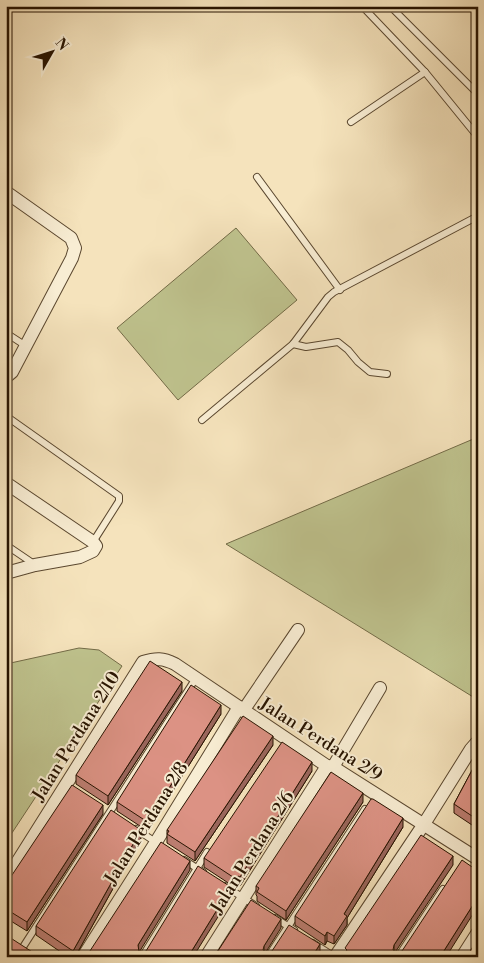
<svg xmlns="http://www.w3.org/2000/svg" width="484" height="963" font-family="'Libre Bodoni',serif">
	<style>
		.green { fill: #bfc38e; stroke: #736b47 }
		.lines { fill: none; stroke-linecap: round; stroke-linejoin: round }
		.service-casing { stroke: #5a472f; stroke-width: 8 }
		.minor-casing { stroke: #5a472f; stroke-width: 14 }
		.service { stroke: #f8edd3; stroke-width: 6 }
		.minor { stroke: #f8edd3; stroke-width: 12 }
		.wall { fill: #bd7e72; stroke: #271300 }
		.shaded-wall { fill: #9a665c; stroke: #271300 }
		.building { fill: #dc9284; stroke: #271300 }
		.labels { text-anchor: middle; stroke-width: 4; stroke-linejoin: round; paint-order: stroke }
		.street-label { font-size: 18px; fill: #271300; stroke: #f8edd3 }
	</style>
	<rect width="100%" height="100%" fill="#f5e3bc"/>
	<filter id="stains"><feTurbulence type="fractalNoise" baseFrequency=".004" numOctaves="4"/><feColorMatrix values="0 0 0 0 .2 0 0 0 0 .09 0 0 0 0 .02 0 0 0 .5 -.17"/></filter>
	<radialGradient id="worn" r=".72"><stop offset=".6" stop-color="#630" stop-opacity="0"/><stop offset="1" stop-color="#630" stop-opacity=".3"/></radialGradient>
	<g class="green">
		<path d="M236 228 297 300 178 400 117 328Z"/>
		<path d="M478 437V700L226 544Z"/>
		<path d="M79 648 99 650 122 666 6 842V664Z"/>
	</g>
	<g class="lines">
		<defs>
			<g id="service">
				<path d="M362 6 425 72 478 137"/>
				<path d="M390 6 478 94"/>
				<path d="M351 122 425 72"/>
				<path d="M257 177 340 290"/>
				<path d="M6 333 26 346"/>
				<path d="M293 344 306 347 338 342 348 350 358 362 370 372 387 374"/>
				<path d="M6 416 119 496V501L93 542"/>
				<path d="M202 420 293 344 328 297 334 292 478 216"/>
				<path d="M6 545 34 564"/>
				<path d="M136 829 157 843"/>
				<path d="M184 860 203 872"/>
				<path d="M225 886 256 906"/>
				<path d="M275 918 294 930"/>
				<path d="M313 943 335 957"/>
				<path d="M23 947 196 678"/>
				<path d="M142 957 207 852"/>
				<path d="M268 957 365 809"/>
				<path d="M398 957 443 889"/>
			</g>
			<g id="minor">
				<path d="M6 192 71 238 75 248 72 258 12 372 6 377"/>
				<path d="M6 483 93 542 96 546 93 551 80 557 35 565 6 573"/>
				<path d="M243 711 298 630"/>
				<path d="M333 767 380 688"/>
				<path d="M6 880 143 662C156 658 163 658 175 664L327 766 333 767 478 859"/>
				<path d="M83 957 156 842 239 707"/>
				<path d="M206 957 327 766"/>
				<path d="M335 957 424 824 471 749 478 741"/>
				<path d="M462 957 478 932"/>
			</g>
		</defs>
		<use href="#service" class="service-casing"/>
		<use href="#minor" class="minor-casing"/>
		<use href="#service" class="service"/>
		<use href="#minor" class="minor"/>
	</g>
	<g class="wall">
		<path d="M182 691 108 805 76 784V775Z"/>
		<path d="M221 714 149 829 147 828 146 830 117 811V802Z"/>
		<path d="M273 745 195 861 167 843V830Z"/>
		<path d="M478 759V829L454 813V804Z"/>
		<path d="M312 771 240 886 238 885 236 888 204 867V858Z"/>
		<path d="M363 802 286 920 257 901V896L256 895V886Z"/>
		<path d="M103 814 27 931 6 918V884Z"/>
		<path d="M403 827 347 918V925L334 944 327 941 325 945 295 925V916Z"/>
		<path d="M141 838 75 957H68L36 935V926Z"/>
	</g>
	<g class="shaded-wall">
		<path d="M182 682V691L108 805V796Z"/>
		<path d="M221 705V714L149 829V820Z"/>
		<path d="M273 736V745L195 861V852Z"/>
		<path d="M312 762V771L240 886V877Z"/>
		<path d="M363 793V802L286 920V911Z"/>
		<path d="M103 805V814L27 931V922Z"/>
		<path d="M403 818V827L347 918V925L334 944V936L344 914Z"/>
		<path d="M141 830V838L75 957H73V951Z"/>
		<path d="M453 856V865L394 954V957V945Z"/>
		<path d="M190 861V870L138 954V945Z"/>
		<path d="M238 876V885L236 888V879Z"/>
		<path d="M231 887V896L193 957H188Z"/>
		<path d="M478 897V906L446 957H440Z"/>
		<path d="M281 919V928L264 955V946Z"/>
		<path d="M327 932V941L325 945V936Z"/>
		<path d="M320 944V953L317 957H312Z"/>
	</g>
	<g class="building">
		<path d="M150 661 182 682 108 796 76 775Z"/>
		<path d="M191 685 221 705 149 820 147 819 146 821 117 802Z"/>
		<path d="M243 716 273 736 195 852 167 834 169 831 167 830Z"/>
		<path d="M282 742 312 762 240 877 238 876 236 879 204 858Z"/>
		<path d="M478 759V820L454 804Z"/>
		<path d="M331 772 363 793 286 911 257 892 259 888 256 886Z"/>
		<path d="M72 785 103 805 27 922 6 909V884Z"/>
		<path d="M371 799H373L403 818 344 914 347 916 334 936 327 932 325 936 295 916Z"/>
		<path d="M111 810 141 830 73 951 36 926Z"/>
		<path d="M421 835 453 856 394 945 393 950 396 952 402 951 462 860 478 871V897L440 957H342L347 950 345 948Z"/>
		<path d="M161 842 190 861 138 945 139 952 142 953 146 951 198 866 231 887 188 957H86Z"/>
		<path d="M251 900 281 919 264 946 263 950 266 952 272 951 289 925 320 944 312 957H214Z"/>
		<path d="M6 935 40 957H6Z"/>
		<path d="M478 938V957H459L460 956 465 955 469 953Z"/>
	</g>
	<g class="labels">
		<g class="street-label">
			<text transform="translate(76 736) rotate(-58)" y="6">Jalan Perdana 2/10</text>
			<text transform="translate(321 739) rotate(32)" y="6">Jalan Perdana 2/9</text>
			<text transform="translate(146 823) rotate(-58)" y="6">Jalan Perdana 2/8</text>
			<text transform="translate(252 852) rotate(-58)" y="6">Jalan Perdana 2/6</text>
		</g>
	</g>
	<rect width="484" height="963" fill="none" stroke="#f5e3bc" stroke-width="25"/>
	<rect x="8" y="8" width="469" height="948" fill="none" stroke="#271300" stroke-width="2.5"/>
	<rect x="12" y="12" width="459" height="938" fill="none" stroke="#271300"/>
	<g transform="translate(52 52) rotate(51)" stroke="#f8edd3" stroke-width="4" paint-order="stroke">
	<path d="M0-4L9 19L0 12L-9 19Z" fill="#271300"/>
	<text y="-8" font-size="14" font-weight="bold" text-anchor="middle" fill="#271300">N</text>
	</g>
	<rect width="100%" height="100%" filter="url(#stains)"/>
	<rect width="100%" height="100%" fill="url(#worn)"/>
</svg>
